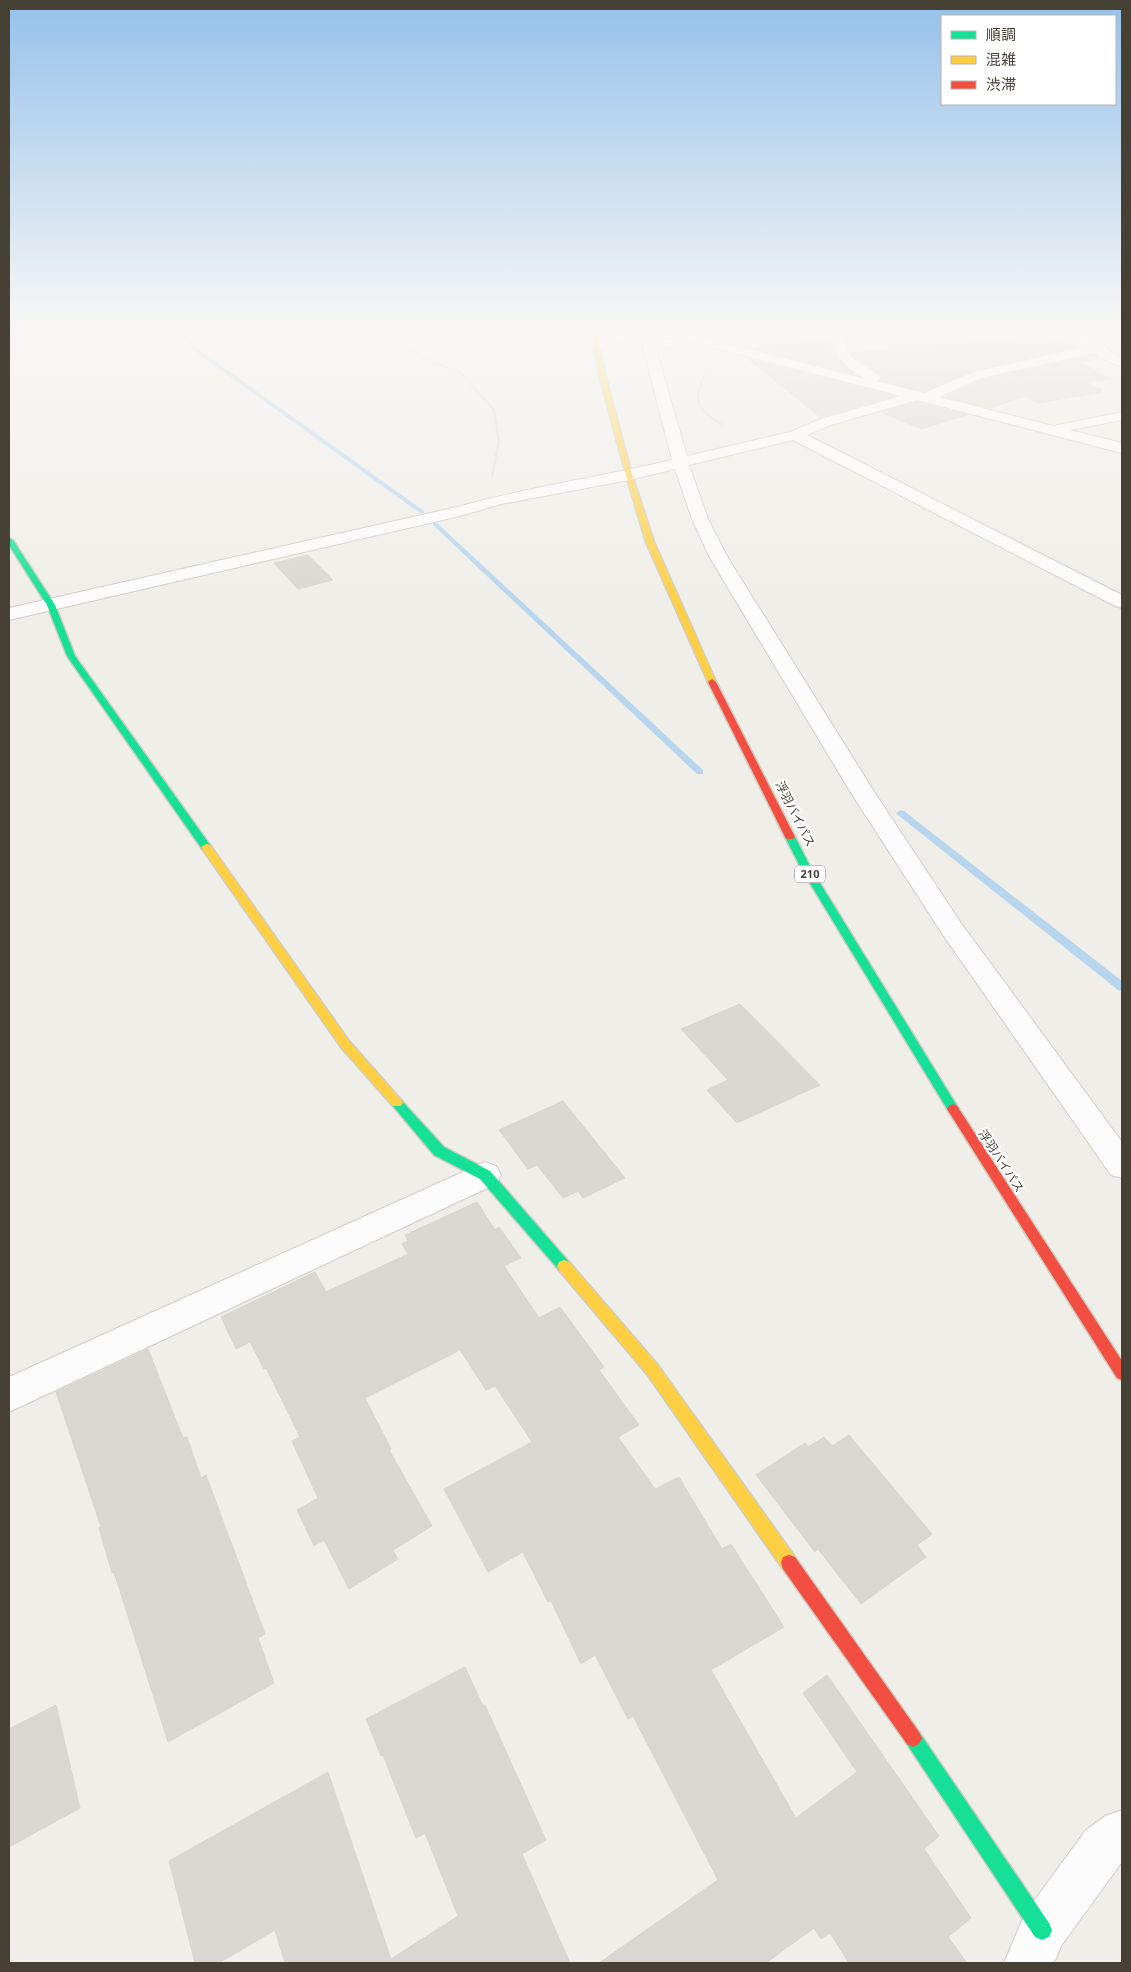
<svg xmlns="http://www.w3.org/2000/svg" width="1131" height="1972" font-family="'Noto Sans','Noto Sans JP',sans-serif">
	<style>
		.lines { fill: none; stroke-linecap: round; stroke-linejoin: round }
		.stream { fill: #b8d5ee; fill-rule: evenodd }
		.building { fill: #d9d7d1; stroke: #d8d5ce }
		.street-casing { stroke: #ceccc6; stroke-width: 2 }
		.fast-casing { stroke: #cfccbf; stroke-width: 3 }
		.slow-casing { stroke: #cfccbf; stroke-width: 3 }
		.jam-casing { stroke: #cfccbf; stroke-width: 3 }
		.path { stroke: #d1ceca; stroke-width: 2; stroke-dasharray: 1 1; stroke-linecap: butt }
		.street { fill: #fdfcfc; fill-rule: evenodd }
		.fast { fill: #16e098; fill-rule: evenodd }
		.slow { fill: #ffcf43; fill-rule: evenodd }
		.jam { fill: #f24e42; fill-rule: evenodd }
		.labels { text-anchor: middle; stroke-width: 4.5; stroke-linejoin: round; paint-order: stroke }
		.shield { fill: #fff; stroke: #7e7972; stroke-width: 1 }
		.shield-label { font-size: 11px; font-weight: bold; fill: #464035 }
		.street-label { font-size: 12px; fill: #464035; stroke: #fff }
	</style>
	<rect width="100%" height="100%" fill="#f0eee8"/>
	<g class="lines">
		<g class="stream">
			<path d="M173 329H178L201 351 424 511V513H420L197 353Z"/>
			<path d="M433 523H437L703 770V774H697L433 525Z"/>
			<path d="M901 810 904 811 1122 981V991L1118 990 898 815 896 813Z"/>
		</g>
	</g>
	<g class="building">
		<path d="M1044 334 1077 347 973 370 924 391 881 380 883 378 880 373 853 356 851 353Z"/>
		<path d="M829 337 832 355H836L844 365 855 374 750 348Z"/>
		<path d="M1095 355 1098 359 1079 362 1110 379 1086 382 1102 390 1098 391 1101 392 1039 403 1025 396 990 408 945 397 983 380Z"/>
		<path d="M748 359 894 396 820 417Z"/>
		<path d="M917 402 967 415 921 429 881 412Z"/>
		<path d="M308 555 333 580 298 589 274 563Z"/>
		<path d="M740 1004 820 1085 737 1123 707 1090 728 1080 681 1029Z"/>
		<path d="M563 1101 625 1178 583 1198 578 1191 563 1198 537 1165 528 1169 499 1130Z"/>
		<path d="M477 1202 495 1230 499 1227 521 1258 504 1266 539 1318 560 1307 604 1367 599 1370 639 1425 618 1437 655 1489 679 1477 722 1549 731 1544 784 1627 711 1670 796 1818 857 1772 803 1693 827 1675 939 1836 924 1849 971 1918 948 1937 967 1963H849L830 1933 821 1939 814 1928 766 1963H599L718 1880 633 1716 628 1719 595 1655 581 1664 551 1601 548 1602 523 1552 488 1572 444 1489 532 1442 495 1386 486 1390 460 1350 365 1398 391 1449 389 1450 432 1526 393 1550 398 1559 349 1589 324 1540 314 1546 297 1510 318 1498 292 1441 300 1437 266 1368 264 1369 250 1342 236 1349 221 1317 315 1272 326 1292 408 1254 402 1244 408 1241 405 1235Z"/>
		<path d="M148 1349 183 1438 187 1437 201 1478 206 1475 265 1634 258 1638 274 1683 168 1742 114 1572 112 1573 99 1528 101 1527 56 1392Z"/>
		<path d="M849 1435 932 1534 917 1545 926 1557 861 1604 818 1549 815 1552 756 1475 805 1443 808 1447 824 1437 832 1446Z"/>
		<path d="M465 1667 483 1706 485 1705 546 1840 522 1854 570 1963H285L275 1930 219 1963H195L169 1861 328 1772 391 1959 458 1916 425 1833 416 1838 383 1755 381 1756 366 1719Z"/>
		<path d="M56 1705 80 1808 9 1847V1729Z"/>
	</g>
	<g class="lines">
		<defs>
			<g id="street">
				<path d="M828 329H840L851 357 879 375 881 378 876 381 924 393 973 372 1089 346 1058 329C1074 329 1086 333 1100 342 1109 348 1111 353 1122 358V367L1100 358 1096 353 982 378 939 397 1053 426 1122 412V420L1070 430 1122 443V453L917 400 831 425 807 435 1122 595V608L1115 606 793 440 689 465 708 519 728 558 875 793 961 923 1122 1142V1178L1111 1175 943 935 851 793 710 558 692 519 675 469 629 480 501 504 460 516 9 620V608L457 507C528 487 601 477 672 460L643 347 644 344 675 338 634 339 596 349 590 345 591 342 634 331 673 330 866 379C841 364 836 357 828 329ZM691 342 901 396 821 419 790 432 687 456 656 349Z"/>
				<path d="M485 1162 496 1166 501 1175 496 1184 9 1412V1377Z"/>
				<path d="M1122 1810V1862L1061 1946 1054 1963H1004L1025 1913 1086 1830 1105 1816Z"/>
			</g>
			<g id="fast">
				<path d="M9 538 13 540 55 605 75 656 210 845 211 847 210 849H202L67 656 47 605 9 545Z"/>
				<path d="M790 834 795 837 812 870 957 1106 959 1109 957 1112H949L802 870 785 837Z"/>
				<path d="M397 1098 401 1100 444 1147 490 1171 569 1262 571 1266 569 1270 564 1272 559 1270 480 1179 434 1155 393 1106 391 1103 393 1100Z"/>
				<path d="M913 1729 919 1732 1049 1923 1052 1930 1049 1937 1042 1940 1035 1937 907 1744 904 1738 907 1732Z"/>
			</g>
			<g id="slow">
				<path d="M594 329H600L599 345 607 382 632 475 654 542 716 682 715 684H709L708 682 646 542 626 475 601 382 593 345Z"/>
				<path d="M206 844 210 845 349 1041 401 1100 403 1103 401 1106H393L341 1047 201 847Z"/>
				<path d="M564 1260 569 1262 657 1364 795 1557 797 1563 795 1569 789 1571 783 1569 647 1374 559 1270 557 1266 559 1262Z"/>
			</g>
			<g id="jam">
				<path d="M712 679 716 682 795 837 793 839H787L785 837 708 682Z"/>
				<path d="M953 1104 957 1106 1122 1361V1380L1117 1378 949 1112 947 1109 949 1106Z"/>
				<path d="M789 1555 795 1557 919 1732 922 1738 919 1744 913 1747 907 1744 783 1569 781 1563 783 1557Z"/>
			</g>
		</defs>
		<use href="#street" class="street-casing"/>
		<use href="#fast" class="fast-casing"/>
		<use href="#slow" class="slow-casing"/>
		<use href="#jam" class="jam-casing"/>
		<g class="path">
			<path d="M380 329 429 361 460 372 494 410 499 442 492 476"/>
			<path d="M705 374C692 403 697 408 722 425"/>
		</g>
		<use href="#street" class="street"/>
		<use href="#fast" class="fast"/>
		<use href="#slow" class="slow"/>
		<use href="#jam" class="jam"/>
	</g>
	<linearGradient id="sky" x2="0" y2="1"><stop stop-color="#95c1ea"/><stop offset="0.54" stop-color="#f8f7f5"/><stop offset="1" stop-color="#f8f7f5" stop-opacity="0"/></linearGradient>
	<rect width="1131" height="605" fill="url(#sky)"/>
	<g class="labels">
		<rect class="shield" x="795" y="865.5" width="30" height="17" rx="4"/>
		<g class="shield-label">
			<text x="810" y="878">210</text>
		</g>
		<g class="street-label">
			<text transform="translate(795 814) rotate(63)" y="4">浮羽バイパス</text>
			<text transform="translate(1001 1161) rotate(57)" y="4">浮羽バイパス</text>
		</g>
	</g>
	<rect width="1131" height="1972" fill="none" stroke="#464035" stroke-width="20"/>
	<rect x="941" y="15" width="175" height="90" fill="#ffffff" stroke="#b5b3ae"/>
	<rect x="951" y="31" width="25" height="8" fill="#16e098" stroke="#b5b3ae"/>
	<text x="986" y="40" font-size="15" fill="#464035">順調</text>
	<rect x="951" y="56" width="25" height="8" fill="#ffcf43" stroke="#b5b3ae"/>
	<text x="986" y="65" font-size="15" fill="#464035">混雑</text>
	<rect x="951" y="81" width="25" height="8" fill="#f24e42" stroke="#b5b3ae"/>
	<text x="986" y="90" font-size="15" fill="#464035">渋滞</text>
</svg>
